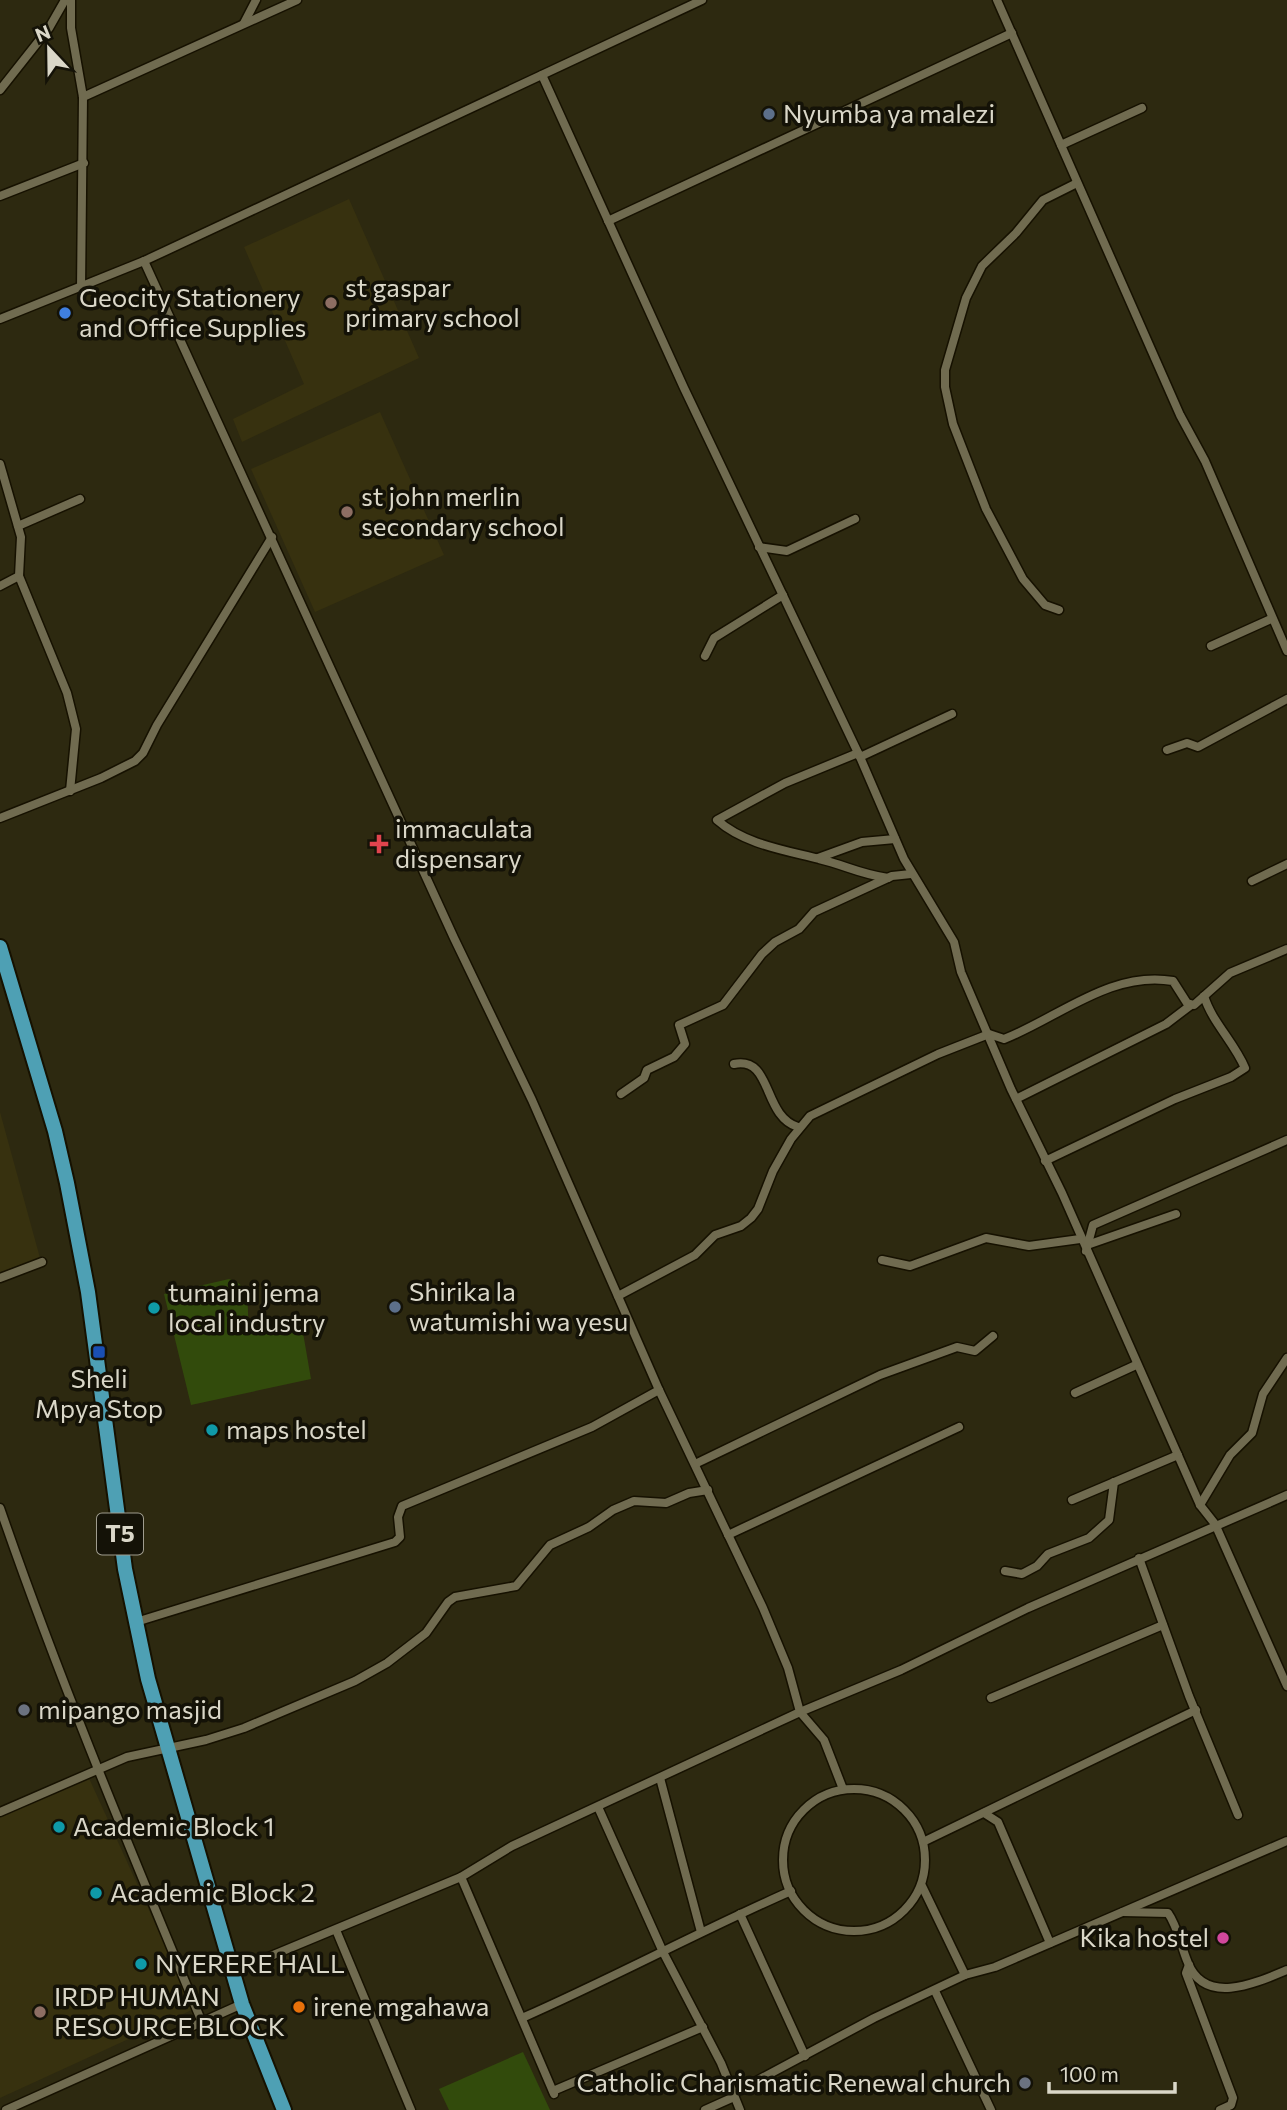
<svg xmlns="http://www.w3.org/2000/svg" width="1287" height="2110" font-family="Commissioner,sans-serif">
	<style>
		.built { fill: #37310f }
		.green { fill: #324b0c }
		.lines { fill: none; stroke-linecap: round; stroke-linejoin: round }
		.minor-casing { stroke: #161100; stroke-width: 11 }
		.trunk-casing { stroke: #161100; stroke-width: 18 }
		.minor { stroke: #706b50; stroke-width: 8 }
		.trunk { stroke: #4ea0b4; stroke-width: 14 }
		.service-dot { fill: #5c6f8a; stroke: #141207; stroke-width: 2.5 }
		.education-dot { fill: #8d6e63; stroke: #141207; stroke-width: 2.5 }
		.shop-dot { fill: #3f7fe0; stroke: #141207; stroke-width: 2.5 }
		.health-dot { fill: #e0444e; stroke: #141207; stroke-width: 2.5 }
		.culture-dot { fill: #0f9aa8; stroke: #141207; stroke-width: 2.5 }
		.transit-dot { fill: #1a4fb4; stroke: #141207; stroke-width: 2.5 }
		.worship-dot { fill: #6b7280; stroke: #141207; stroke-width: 2.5 }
		.hotel-dot { fill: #d1479c; stroke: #141207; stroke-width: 2.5 }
		.food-dot { fill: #e8710a; stroke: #141207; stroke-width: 2.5 }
		.labels { text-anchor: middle; stroke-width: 7; stroke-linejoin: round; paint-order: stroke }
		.shield { fill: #141207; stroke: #9f9c8e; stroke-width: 2 }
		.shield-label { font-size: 24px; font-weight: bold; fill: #dad7c8 }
		.poi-label { font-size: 26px; fill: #dad7c8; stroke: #141207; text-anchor: start }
	</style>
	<rect width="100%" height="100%" fill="#2d2910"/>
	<g class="built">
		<path d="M349 199 419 358 242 442 233 419 304 384 244 247Z"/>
		<path d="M380 412 444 555 315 612 251 469Z"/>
		<path d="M0 1112 40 1258 0 1273Z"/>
		<path d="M88 1776 194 2009 0 2098V1817Z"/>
	</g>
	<g class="green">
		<path d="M229 1279C255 1285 245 1314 250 1334L302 1327 311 1379 191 1405 164 1294Z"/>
		<path d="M523 2052 550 2110H449L439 2089Z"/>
	</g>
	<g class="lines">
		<defs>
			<g id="minor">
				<path d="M71 0V28L83 97 81 289"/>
				<path d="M997 0 1180 415 1205 461 1287 651"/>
				<path d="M244 23 256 0"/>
				<path d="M542 75 684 388 860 757 904 859 954 942 961 972 1011 1089 1062 1193 1200 1505 1215 1524 1287 1686"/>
				<path d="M0 90 49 28 65 0"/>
				<path d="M83 97 297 0"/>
				<path d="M1061 145 1142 108"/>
				<path d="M0 196 84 163"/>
				<path d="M608 221 1012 33"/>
				<path d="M144 261 454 938 532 1100 659 1390 763 1608 788 1668 800 1712 824 1740 843 1789"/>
				<path d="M0 319 144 261 702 0"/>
				<path d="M0 464 21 537 19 576 0 586"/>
				<path d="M18 526 80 499"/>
				<path d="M759 547 787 551 855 519"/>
				<path d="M19 576 67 693 76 729 70 791"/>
				<path d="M1059 610 1045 605 1023 579 986 509 953 424 945 387V370L966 298 982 266 1016 233 1043 200 1077 183"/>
				<path d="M1211 646 1271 619"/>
				<path d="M705 656 714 638 783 595"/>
				<path d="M1167 750 1187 743 1198 747 1287 699"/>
				<path d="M858 753 785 783 717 820C744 844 784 850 819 859 845 865 859 874 888 878"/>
				<path d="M860 757 952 714"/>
				<path d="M0 818 101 778 135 761 143 753 157 725 272 537"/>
				<path d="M818 858 862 842 895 839"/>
				<path d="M1252 881 1287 864"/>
				<path d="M734 1064C773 1056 762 1116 798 1127"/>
				<path d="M621 1094 644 1078 647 1070 674 1057 685 1044 679 1025 723 1005 762 954 775 942 799 929 814 912 892 876 911 874"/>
				<path d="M1016 1099 1166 1024 1191 1005"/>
				<path d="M1045 1161 1175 1099 1231 1077 1245 1068C1234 1042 1212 1022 1204 996"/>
				<path d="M1090 1244 1176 1214"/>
				<path d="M1086 1251 1093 1225 1287 1140"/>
				<path d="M882 1260 910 1266 986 1238 1029 1246 1080 1239"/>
				<path d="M0 1278 42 1262"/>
				<path d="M618 1296 695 1255 715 1235 741 1226 751 1218 758 1209 773 1171 791 1139 810 1116 938 1054 989 1034 1004 1039C1058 1018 1111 970 1173 981L1187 1003 1194 1005 1230 973 1287 949"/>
				<path d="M1075 1393 1136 1365"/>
				<path d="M695 1464 880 1375 957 1347 975 1351 993 1336"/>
				<path d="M1072 1500 1178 1455"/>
				<path d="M1200 1505 1230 1455 1252 1433 1263 1394 1287 1358"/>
				<path d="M0 1508C60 1682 131 1851 201 2020"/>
				<path d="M728 1535 959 1427"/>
				<path d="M1139 1558 1189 1696 1238 1815"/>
				<path d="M1005 1571 1022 1574 1037 1566 1048 1554 1089 1538 1109 1520 1114 1482"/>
				<path d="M136 1622 395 1542 400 1537 398 1517 402 1506 592 1427 659 1390"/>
				<path d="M991 1698 1163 1625"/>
				<path d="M660 1778 701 1932"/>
				<circle cx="854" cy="1860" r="71"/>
				<path d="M598 1807 663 1952 721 2063 740 2110"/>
				<path d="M0 1812 127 1757 206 1740 244 1728 355 1681 387 1663 426 1633 448 1602 455 1597 516 1586 550 1545 589 1527 613 1510 634 1501 666 1503 689 1493 708 1490"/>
				<path d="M984 1813 998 1822 1050 1943"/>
				<path d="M925 1841 1196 1710"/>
				<path d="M461 1877 554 2094"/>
				<path d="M922 1886 965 1975"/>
				<path d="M1123 1912 1168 1913C1178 1927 1181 1947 1188 1963 1205 2006 1256 1983 1287 1970"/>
				<path d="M740 1914 805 2056"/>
				<path d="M336 1930 411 2110"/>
				<path d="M1189 1965 1186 1973 1233 2098 1231 2105 1220 2110"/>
				<path d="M233 1968 266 1958 461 1877 512 1846 800 1712 901 1670 1028 1608 1287 1495"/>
				<path d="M935 1991 991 2110"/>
				<path d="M522 2018C613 1978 700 1931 791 1891"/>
				<path d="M553 2091 703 2027"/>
				<path d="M732 2094 874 2018 965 1975 995 1967 1287 1841"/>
				<path d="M6 2110 242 2004"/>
				<path d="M705 2110 734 2097"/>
			</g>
			<path id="trunk" d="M0 947 55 1131 67 1183 88 1292 125 1569 148 1679 242 2004 284 2110"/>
		</defs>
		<use href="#minor" class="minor-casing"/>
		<use href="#trunk" class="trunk-casing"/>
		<use href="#minor" class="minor"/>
		<use href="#trunk" class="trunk"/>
	</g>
	<g class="service-dot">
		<circle cx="769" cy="114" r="7"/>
		<circle cx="395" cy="1307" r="7"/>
	</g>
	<g class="education-dot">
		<circle cx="331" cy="303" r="7"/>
		<circle cx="347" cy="512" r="7"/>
		<circle cx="40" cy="2012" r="7"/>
	</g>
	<circle class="shop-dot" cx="65" cy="313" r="7"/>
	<path class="health-dot" d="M375.5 833.5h7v7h7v7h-7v7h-7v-7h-7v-7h7z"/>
	<g class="culture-dot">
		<circle cx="154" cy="1308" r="7"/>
		<circle cx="212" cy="1430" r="7"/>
		<circle cx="59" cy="1827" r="7"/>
		<circle cx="96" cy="1893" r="7"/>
		<circle cx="141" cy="1964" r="7"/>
	</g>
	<rect class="transit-dot" x="92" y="1345" width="14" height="14" rx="3.5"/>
	<g class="worship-dot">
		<circle cx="24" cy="1710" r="7"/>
		<circle cx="1025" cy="2083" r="7"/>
	</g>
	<circle class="hotel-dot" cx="1223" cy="1938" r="7"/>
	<circle class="food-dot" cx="299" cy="2007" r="7"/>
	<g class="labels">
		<rect class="shield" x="97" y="1513.5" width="46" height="41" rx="5"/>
		<g class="shield-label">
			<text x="120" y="1542">T5</text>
		</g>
		<g class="poi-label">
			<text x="783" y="123">Nyumba ya malezi</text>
			<text x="345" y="297">st gaspar<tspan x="345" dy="30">primary school</tspan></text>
			<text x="79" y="307">Geocity Stationery<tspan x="79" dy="30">and Office Supplies</tspan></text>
			<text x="361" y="506">st john merlin<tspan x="361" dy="30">secondary school</tspan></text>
			<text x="395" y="838">immaculata<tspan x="395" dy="30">dispensary</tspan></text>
			<text x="409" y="1301">Shirika la<tspan x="409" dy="30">watumishi wa yesu</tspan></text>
			<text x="168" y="1302">tumaini jema<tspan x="168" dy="30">local industry</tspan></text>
			<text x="99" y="1388" text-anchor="middle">Sheli<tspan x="99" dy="30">Mpya Stop</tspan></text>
			<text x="226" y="1439">maps hostel</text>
			<text x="38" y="1719">mipango masjid</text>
			<text x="73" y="1836">Academic Block 1</text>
			<text x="110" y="1902">Academic Block 2</text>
			<text x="1209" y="1947" text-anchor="end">Kika hostel</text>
			<text x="155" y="1973">NYERERE HALL</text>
			<text x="54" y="2006">IRDP HUMAN<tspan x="54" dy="30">RESOURCE BLOCK</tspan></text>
			<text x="313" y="2016">irene mgahawa</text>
			<text x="1011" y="2092" text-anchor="end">Catholic Charismatic Renewal church</text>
		</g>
	</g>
	<g transform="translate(49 49) rotate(338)" stroke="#141207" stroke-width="5" paint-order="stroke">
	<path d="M0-5L12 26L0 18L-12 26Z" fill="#dad7c8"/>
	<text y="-10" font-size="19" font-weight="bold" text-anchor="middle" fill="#dad7c8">N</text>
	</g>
	<path d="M1049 2082v10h126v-10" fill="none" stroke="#dad7c8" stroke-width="3.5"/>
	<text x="1060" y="2082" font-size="21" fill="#dad7c8" stroke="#141207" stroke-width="5" paint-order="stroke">100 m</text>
</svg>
